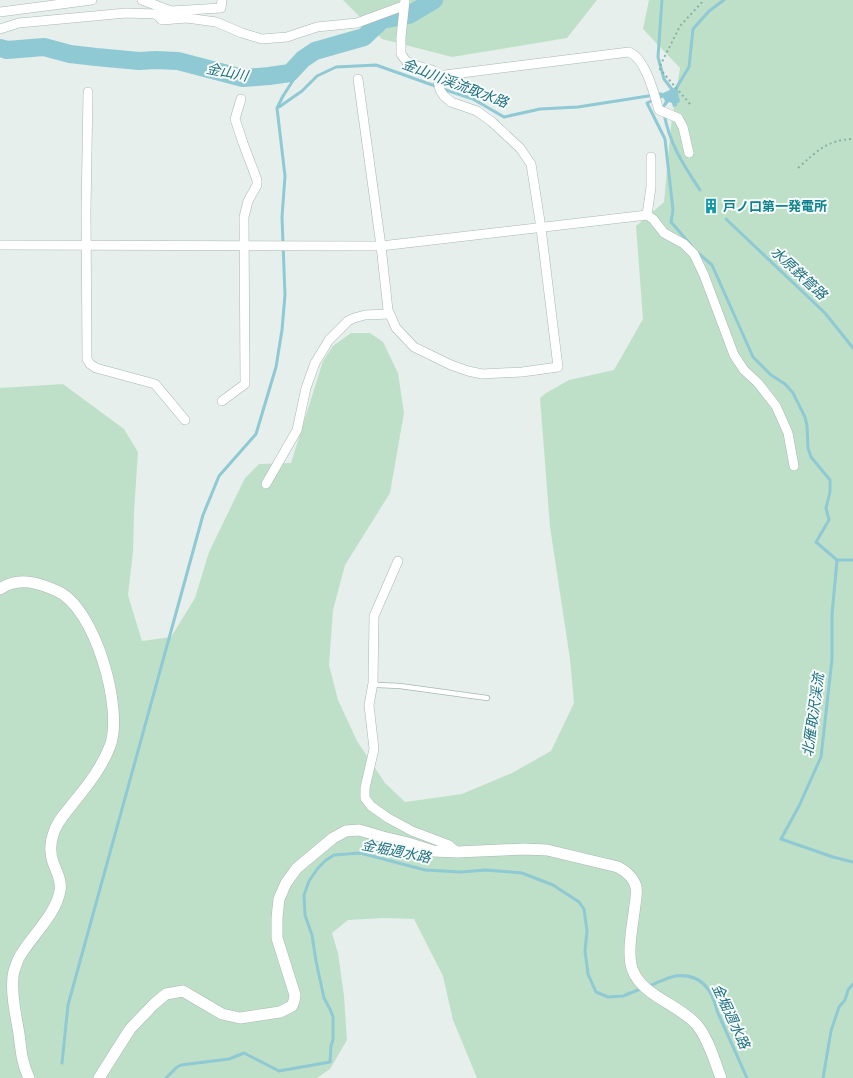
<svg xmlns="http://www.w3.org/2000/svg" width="853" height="1078" font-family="Karla,'Noto Sans JP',sans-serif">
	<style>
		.green { fill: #bfe0c8 }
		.water { fill: #8ec9d4 }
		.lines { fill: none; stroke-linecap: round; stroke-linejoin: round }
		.stream { stroke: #8ec9d4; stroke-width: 3 }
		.river { stroke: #8ec9d4; stroke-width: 18 }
		.service-casing { stroke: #a8b8b2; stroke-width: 6 }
		.minor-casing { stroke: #a8b8b2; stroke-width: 10 }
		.tertiary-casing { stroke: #a8b8b2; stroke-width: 12 }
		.path { stroke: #86b3a5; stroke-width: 2; stroke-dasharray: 2 3; stroke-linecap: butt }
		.service { stroke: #fff; stroke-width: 4.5 }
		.minor { stroke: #fff; stroke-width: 9 }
		.tertiary { stroke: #fff; stroke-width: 11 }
		.labels { text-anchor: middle; stroke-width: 4; stroke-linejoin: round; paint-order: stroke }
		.culture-label { font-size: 13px; font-weight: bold; fill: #0d838f; stroke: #f7fbf9; text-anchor: start }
		.water-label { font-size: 14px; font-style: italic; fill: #1c6f80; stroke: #f7fbf9 }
	</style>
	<rect width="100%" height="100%" fill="#e6efeb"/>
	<g class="green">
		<path d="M343 0H597L567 38 452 57 382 39Z"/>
		<path d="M649 0H853V1078H477L453 1020 443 976 414 919 384 918 348 920 332 933 338 953 344 996 347 1040 330 1069 317 1078H0V388L63 384 124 429 138 452 134 512 133 552 128 595 142 641 171 637 195 598 209 552 245 478 259 464 291 463 323 361 333 346 351 333H370L383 342 398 373 404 413 390 493 345 565 333 610 329 665 338 700 357 741 385 783 405 802 462 794 512 773 551 751 574 703 570 659 550 527 540 398 546 393 569 380 614 370 643 319 636 226 664 202 671 126 680 68 643 29Z"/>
	</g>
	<path class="water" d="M676 87 678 90 679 98 680 100 679 103H677V106L673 107 672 103 669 102 664 108 662 107 665 101 661 94Z"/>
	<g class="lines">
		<g class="stream">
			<path d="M662 0 658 57 664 79 674 92"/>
			<path d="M443 89 473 99 504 117 540 109 578 107 661 94"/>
			<path d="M675 90 689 67 693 29 709 11 724 0"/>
			<path d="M665 95 647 103 665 139 673 210 671 222 691 245"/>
			<path d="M279 107 302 91 317 76 336 67 376 65 438 87"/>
			<path d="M664 113C669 143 684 166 700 190"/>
			<path d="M726 219 825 313 853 348"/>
			<path d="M697 252 712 265 753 357 771 375 785 384 793 393 805 417 807 426 808 448 811 457 830 480V492L826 508 829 520 816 542 837 560H853"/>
			<path d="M837 560 832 615V659L821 757 799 806 781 839 833 857 853 862"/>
			<path d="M649 986C657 983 666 978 675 976 700 973 712 988 717 1011L747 1078"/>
			<path d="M62 1063 68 1005 203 515 219 476 256 434 276 367 282 330 285 295 282 217 285 176 277 108 283 96 294 79 297 65"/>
			<path d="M166 1078 177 1067 181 1065 229 1059 244 1053 279 1071 330 1062 331 1046 333 1040V1017L330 1009 324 998 316 961 312 935 305 915 304 895 309 881 318 868 326 860 334 855 360 853 425 870 461 872 486 870 522 873 553 885 579 902 584 909 587 931 585 951 588 974 596 992 608 997 623 996 643 988"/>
			<path d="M823 1078 831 1031 839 1007 845 1000 848 990 853 984"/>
		</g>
		<path class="river" d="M0 48 7 50 44 47 70 54 96 57 139 61 156 60 178 61 243 78 269 76 290 73 303 59 315 51 364 37 382 20 409 15 434 0"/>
		<defs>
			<path id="service" d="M373 683 378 685 400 686 487 698"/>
			<g id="minor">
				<path d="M142 0 171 11 221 8 222 0"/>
				<path d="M0 12 92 0"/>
				<path d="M156 14 162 20 187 18 216 22 242 33 262 39 287 37 317 27 357 23 403 6"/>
				<path d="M0 29 19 23 126 13 156 14 171 11"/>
				<path d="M437 76 629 52C646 59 654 94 659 110L678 118 683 127 689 153"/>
				<path d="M358 79 381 246 388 310 396 328 414 347 451 365 468 371 482 374 522 372 558 367 541 228 531 164 520 148 492 122 477 111 451 102 444 96 440 90 437 76 432 70 414 65 406 61 401 54V37L405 0"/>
				<path d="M88 92 86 211 87 359 90 364 96 368 155 384 185 420"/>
				<path d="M651 157V187L647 215 653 219 664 233 684 244 694 254 704 275 734 355 744 370 758 383 776 406 788 433 794 466"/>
				<path d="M0 245 381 246 647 215"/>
				<path d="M222 401 245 384 244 217 248 201 257 185V180L243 143 235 119 241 99"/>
				<path d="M266 484 297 430 306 388 315 363 329 340 348 321 354 318 365 315 389 314"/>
				<path d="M398 561 374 616 373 683 369 705 374 749 365 788V798L371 806 388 818 412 831 449 845 457 852"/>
			</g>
			<g id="tertiary">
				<path d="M0 589C19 576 39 583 57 591 95 607 124 710 110 746 102 767 88 785 74 802 66 813 56 822 53 835 50 843 50 854 53 862 56 871 62 880 60 891 56 912 38 930 26 947 23 951 20 955 18 960 16 965 13 972 13 977 11 996 16 1015 19 1034 21 1050 22 1064 29 1078"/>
				<path d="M99 1078 130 1029 154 1004 166 994 183 991 222 1014 240 1018 280 1012 292 1006 294 1001 295 995 277 938V918L279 899 286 883 297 868 333 838 346 831 359 830 383 837 408 843 433 851 457 852 524 849 547 850 618 867C625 871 634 878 636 887 637 892 636 899 635 905 633 923 626 955 633 971 643 996 680 1005 697 1025 708 1038 715 1062 721 1078"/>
			</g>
		</defs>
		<use href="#service" class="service-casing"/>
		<use href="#minor" class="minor-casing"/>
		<use href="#tertiary" class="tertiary-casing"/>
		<g class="path">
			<path d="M690 104 659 68 680 26 704 0"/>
			<path d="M798 168C817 151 827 140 853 139"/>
		</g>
		<use href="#service" class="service"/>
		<use href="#minor" class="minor"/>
		<use href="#tertiary" class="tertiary"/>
	</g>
	<defs>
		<symbol id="building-bare" viewBox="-9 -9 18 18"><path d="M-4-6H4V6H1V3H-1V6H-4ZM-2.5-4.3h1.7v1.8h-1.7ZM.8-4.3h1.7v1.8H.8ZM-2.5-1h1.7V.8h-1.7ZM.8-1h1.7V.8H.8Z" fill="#0f9aa8" stroke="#f7fbf9" stroke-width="2.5" paint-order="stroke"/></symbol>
	</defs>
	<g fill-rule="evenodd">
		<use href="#building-bare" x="700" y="195" width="22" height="22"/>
	</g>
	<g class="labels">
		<g class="culture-label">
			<text x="723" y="211">戸ノ口第一発電所</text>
		</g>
		<g class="water-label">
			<text transform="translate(227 72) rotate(11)" y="5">金山川</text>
			<text transform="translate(455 83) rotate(21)" y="5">金山川渓流取水路</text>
			<text transform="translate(799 273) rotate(43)" y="5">水原鉄管路</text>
			<text transform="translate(813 715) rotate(-82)" y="5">北雁取沢渓流</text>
			<text transform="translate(396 851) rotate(11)" y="5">金堀週水路</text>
			<text transform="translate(731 1016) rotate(65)" y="5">金堀週水路</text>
		</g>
	</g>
</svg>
